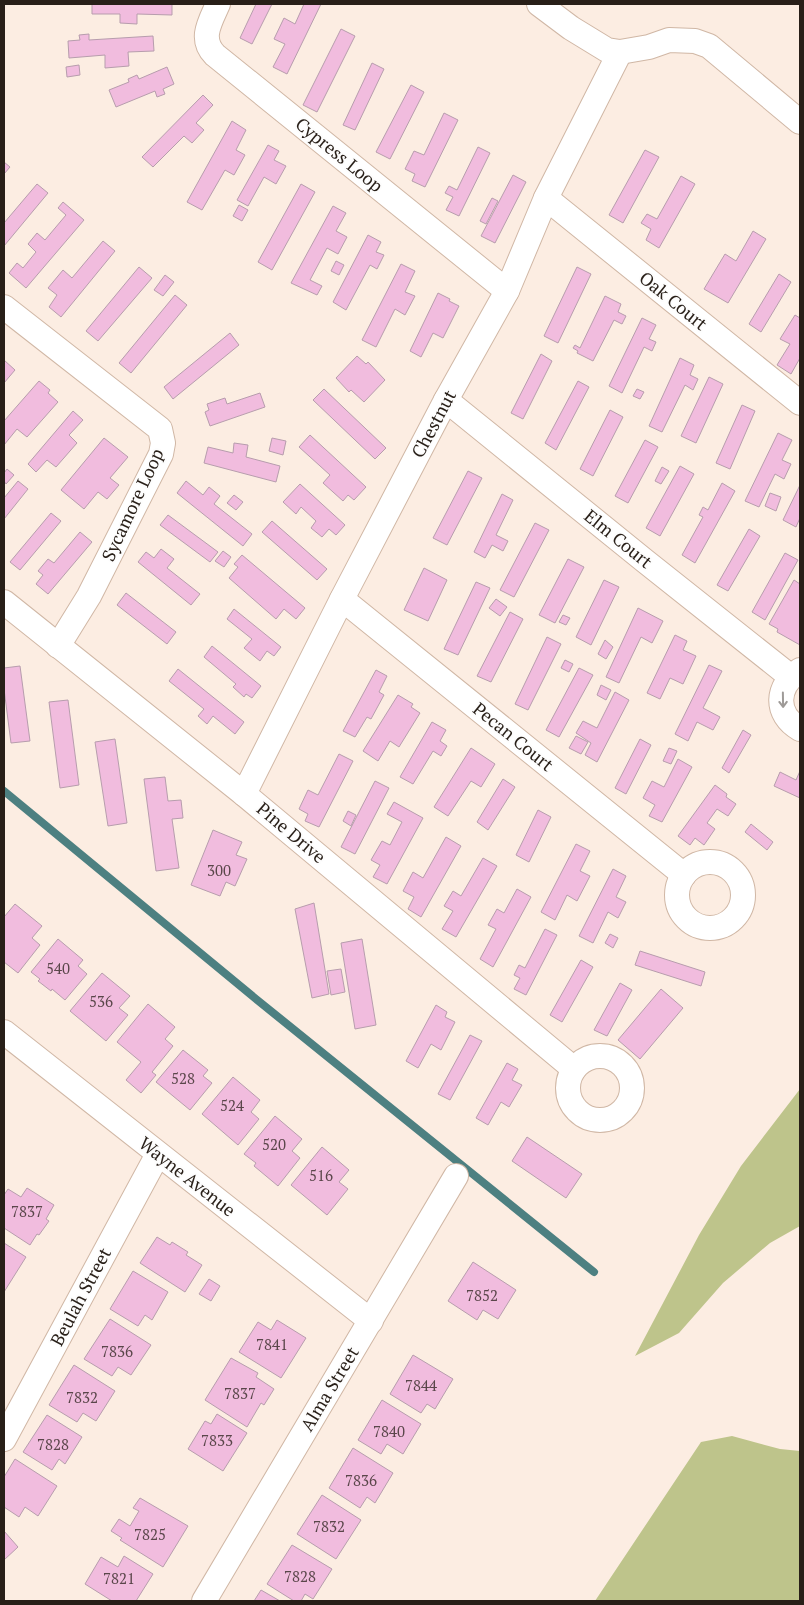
<svg xmlns="http://www.w3.org/2000/svg" width="804" height="1605" font-family="'PT Serif',serif">
	<style>
		.forest { fill: #bec48b }
		.lines { fill: none; stroke-linecap: round; stroke-linejoin: round }
		.stream { stroke: #4d8081; stroke-width: 8 }
		.building { fill: #f1bcde; stroke: #b79dad }
		.minor-casing { stroke: #d0b7a5; stroke-width: 26 }
		.minor { stroke: #fff; stroke-width: 24 }
		.oneway { stroke: #9e9a97 }
		.labels { text-anchor: middle; stroke-width: 4; stroke-linejoin: round; paint-order: stroke }
		.number-label { font-size: 15px; fill: #5a464a }
		.street-label { font-size: 18px; fill: #281f18; stroke: #fdfdfd }
	</style>
	<rect width="100%" height="100%" fill="#fcede2"/>
	<g class="forest">
		<path d="M800 1089V1226L770 1243 723 1283 679 1333 635 1356 699 1235 741 1166Z"/>
		<path d="M732 1436 780 1449 800 1451V1601H595L701 1442Z"/>
	</g>
	<g class="lines">
		<path class="stream" d="M4 791 256 999 594 1272"/>
	</g>
	<g class="building">
		<path d="M92 4H172V15L137 14V24L120 23V14H92Z"/>
		<path d="M256 4H272L252 44 240 38Z"/>
		<path d="M304 4H321L287 74 273 67 285 44 274 39 284 18 295 24Z"/>
		<path d="M341 29 355 36 317 112 303 105Z"/>
		<path d="M89 34V40L153 36 154 51 128 52 129 66 105 68V55L69 58 68 41 80 40 79 35Z"/>
		<path d="M372 63 384 69 355 130 343 125Z"/>
		<path d="M79 65 80 75 67 77 66 67Z"/>
		<path d="M167 67 174 84 163 89 165 94 157 97 155 91 116 107 109 90 129 82 128 79 137 75 139 79Z"/>
		<path d="M411 85 424 92 390 159 376 152Z"/>
		<path d="M203 95 213 105 196 123 204 130 192 143 184 136 153 167 142 157Z"/>
		<path d="M444 113 458 120 425 187 412 181 415 174 405 169 414 151 424 155Z"/>
		<path d="M232 121 246 130 236 150 245 155 234 175 225 170 202 210 187 202Z"/>
		<path d="M268 145 279 151 274 160 286 166 276 184 264 177 248 206 237 200Z"/>
		<path d="M478 147 490 153 459 216 446 210 453 197 445 193 449 186 457 190Z"/>
		<path d="M645 150 659 157 623 223 609 215Z"/>
		<path d="M4 162 10 167 4 174Z"/>
		<path d="M513 175 526 182 495 243 481 236Z"/>
		<path d="M681 176 695 184 659 248 646 240 651 229 641 223 647 214 657 219Z"/>
		<path d="M37 184 48 193 4 246V223Z"/>
		<path d="M301 184 315 192 272 270 258 262Z"/>
		<path d="M492 198 498 201 486 224 480 221Z"/>
		<path d="M63 202 84 220 26 288 9 273 17 263 23 268 36 252 28 244 37 233 45 240 66 215 58 208Z"/>
		<path d="M239 205 248 210 242 221 233 216Z"/>
		<path d="M333 206 346 213 336 231 347 237 338 254 327 248 310 280 322 286 317 295 291 283Z"/>
		<path d="M753 231 766 239 728 303 704 289 725 254 736 261Z"/>
		<path d="M368 235 381 242 376 252 384 255 377 269 370 265 346 310 333 302Z"/>
		<path d="M103 241 115 251 61 317 49 307 57 295 48 288 63 270 72 278Z"/>
		<path d="M336 261 344 265 339 275 331 271Z"/>
		<path d="M401 264 415 271 405 292 415 296 405 315 395 309 376 347 362 340Z"/>
		<path d="M139 267 152 278 98 341 86 331Z"/>
		<path d="M577 267 591 274 558 343 544 336Z"/>
		<path d="M779 274 791 282 761 332 749 324Z"/>
		<path d="M165 275 174 282 163 296 154 290Z"/>
		<path d="M438 293 450 299 449 301 459 306 443 338 433 333 421 357 410 351Z"/>
		<path d="M175 295 187 305 131 373 119 363Z"/>
		<path d="M605 296 621 304 618 312 626 316 622 324 614 320 593 361 577 353 578 351 573 348 575 345 580 348Z"/>
		<path d="M795 315 800 318V358L791 374 777 365 790 344 780 339Z"/>
		<path d="M642 318 656 325 649 339 656 342 652 351 644 347 622 393 609 386Z"/>
		<path d="M230 333 239 345 173 399 164 387Z"/>
		<path d="M541 354 552 361 523 419 511 413Z"/>
		<path d="M357 356 366 364 368 362 385 380 364 402 351 390 349 392 336 378Z"/>
		<path d="M680 358 694 365 690 375 698 379 693 390 685 385 662 432 649 426Z"/>
		<path d="M4 360 15 370 4 383Z"/>
		<path d="M709 377 723 384 696 443 681 436Z"/>
		<path d="M39 381 50 390 48 393 58 402 27 437 17 429 4 445V421Z"/>
		<path d="M578 381 589 387 556 450 545 443Z"/>
		<path d="M324 389 386 448 375 459 313 400Z"/>
		<path d="M637 389 644 392 640 399 633 396Z"/>
		<path d="M260 393 265 407 210 426 205 412 209 410 207 404 225 398 227 404Z"/>
		<path d="M742 405 755 411 730 469 716 463Z"/>
		<path d="M610 410 623 417 593 476 580 469Z"/>
		<path d="M73 411 83 420 69 435 77 443 56 467 47 460 36 472 28 464Z"/>
		<path d="M778 433 792 440 782 460 791 464 784 479 775 474 759 507 745 501Z"/>
		<path d="M310 435 366 487 354 500 348 495 343 501 323 483 330 475 299 447Z"/>
		<path d="M104 438 128 457 110 478 119 485 107 499 98 492 84 509 61 490Z"/>
		<path d="M272 438 286 441 283 455 269 451Z"/>
		<path d="M645 440 658 447 628 503 615 496Z"/>
		<path d="M234 443 248 445 246 457 280 466 276 482 204 463 208 447 233 453Z"/>
		<path d="M680 466 694 474 660 536 646 528Z"/>
		<path d="M662 467 669 471 661 484 655 481Z"/>
		<path d="M7 469 14 475 6 484 4 481V473Z"/>
		<path d="M468 471 482 478 447 545 433 538Z"/>
		<path d="M18 481 28 489 4 519V498Z"/>
		<path d="M186 481 203 495 209 487 220 496 214 504 252 534 243 546 177 493Z"/>
		<path d="M722 483 735 491 695 563 682 555 703 517 699 515 703 507 708 510Z"/>
		<path d="M300 484 345 525 336 535 329 529 322 537 311 528 316 521 301 507 296 514 283 502Z"/>
		<path d="M800 485V518L796 527 783 520Z"/>
		<path d="M770 493 781 497 776 511 765 506Z"/>
		<path d="M502 494 513 500 496 535 508 541 503 551 492 545 485 558 474 552Z"/>
		<path d="M234 495 243 502 236 510 227 503Z"/>
		<path d="M51 513 61 521 20 570 10 562Z"/>
		<path d="M168 515 218 552 210 562 160 525Z"/>
		<path d="M272 521 327 569 317 580 262 532Z"/>
		<path d="M535 523 549 530 514 597 500 590Z"/>
		<path d="M749 529 760 536 728 591 717 585Z"/>
		<path d="M80 532 92 542 48 594 36 584 43 575 38 571 48 559 54 563Z"/>
		<path d="M161 549 174 559 167 568 200 594 191 605 138 562 146 552 154 558Z"/>
		<path d="M223 551 231 557 224 567 215 561Z"/>
		<path d="M785 553 798 560 765 620 752 612Z"/>
		<path d="M242 555 305 608 296 619 284 609 276 619 229 578 238 567 234 564Z"/>
		<path d="M568 559 584 567 555 623 539 615Z"/>
		<path d="M424 568 447 580 428 621 404 610Z"/>
		<path d="M604 580 619 587 591 645 576 637Z"/>
		<path d="M794 580 800 584V645L777 632 778 629 769 624Z"/>
		<path d="M476 582 490 588 458 655 444 649Z"/>
		<path d="M126 593 176 632 167 644 117 605Z"/>
		<path d="M496 599 507 607 500 616 489 608Z"/>
		<path d="M638 608 663 621 652 643 641 637 619 683 606 677Z"/>
		<path d="M234 609 281 647 274 656 267 651 260 661 244 648 252 639 227 619Z"/>
		<path d="M510 612 523 619 491 682 477 676Z"/>
		<path d="M563 615 570 618 566 625 559 622Z"/>
		<path d="M675 635 687 641 683 650 696 656 683 684 670 678 660 699 647 693Z"/>
		<path d="M547 637 561 644 528 710 515 704Z"/>
		<path d="M605 640 613 647 606 659 598 654Z"/>
		<path d="M212 646 261 686 252 698 246 694 244 697 233 687 236 684 204 657Z"/>
		<path d="M565 660 573 664 569 672 561 668Z"/>
		<path d="M709 665 722 671 703 708 720 717 713 730 697 722 688 741 675 734Z"/>
		<path d="M20 666 30 741 11 743 4 689V668Z"/>
		<path d="M579 668 593 675 559 737 546 730Z"/>
		<path d="M178 669 244 722 235 734 213 716 207 724 198 716 204 709 169 681Z"/>
		<path d="M376 670 387 676 379 692 384 695 371 719 367 717 355 737 343 731Z"/>
		<path d="M601 685 611 690 606 700 597 695Z"/>
		<path d="M615 692 629 700 597 762 585 755 591 743 576 733 583 721 597 728Z"/>
		<path d="M398 695 413 704 411 707 420 713 399 747 390 741 378 761 363 751Z"/>
		<path d="M68 700 79 785 60 788 49 702Z"/>
		<path d="M432 722 446 730 440 741 447 746 441 756 433 751 413 784 400 777Z"/>
		<path d="M743 730 751 735 729 773 722 768Z"/>
		<path d="M576 736 588 742 581 754 569 748Z"/>
		<path d="M115 739 127 823 108 826 95 742Z"/>
		<path d="M640 739 651 745 626 794 615 788Z"/>
		<path d="M471 748 495 764 481 787 471 781 448 816 434 807Z"/>
		<path d="M669 748 677 751 671 764 663 761Z"/>
		<path d="M339 754 353 761 319 827 305 821 308 814 299 809 308 790 318 795Z"/>
		<path d="M678 759 692 767 662 822 649 816 655 805 643 798 652 781 664 787Z"/>
		<path d="M800 771V798L774 786 780 772 796 780Z"/>
		<path d="M165 777 168 801 181 800 183 818 172 819 179 868 156 871 144 779Z"/>
		<path d="M503 779 515 787 488 830 477 822Z"/>
		<path d="M375 781 389 788 355 854 341 847Z"/>
		<path d="M715 785 727 794 726 797 736 804 728 816 717 809 707 823 715 829 704 845 695 838 690 845 678 836Z"/>
		<path d="M394 802 423 818 387 884 373 877 380 865 371 860 382 841 390 845 402 822 387 814Z"/>
		<path d="M538 810 551 817 529 862 516 855Z"/>
		<path d="M348 811 356 815 351 826 343 821Z"/>
		<path d="M751 824 773 842 767 850 745 832Z"/>
		<path d="M213 830 242 842 236 855 247 859 235 886 226 882 220 896 191 885Z"/>
		<path d="M446 837 461 846 421 917 408 909 414 897 403 891 413 872 423 878Z"/>
		<path d="M576 844 590 851 580 871 590 876 577 901 567 895 555 920 541 912Z"/>
		<path d="M483 858 497 866 456 937 442 929 453 911 444 906 453 891 461 896Z"/>
		<path d="M613 869 626 876 616 897 626 902 618 918 608 912 593 943 579 936Z"/>
		<path d="M517 889 531 897 493 967 480 959 496 929 488 925 497 909 504 913Z"/>
		<path d="M314 903 329 994 312 998 295 909Z"/>
		<path d="M15 904 42 926 32 938 40 945 18 973 4 962V917Z"/>
		<path d="M545 929 557 935 526 995 514 989 520 978 514 975 519 965 525 968Z"/>
		<path d="M610 934 618 938 613 948 605 943Z"/>
		<path d="M58 939 83 960 78 966 87 974 65 1000 52 989 51 991 38 981 40 979 31 972Z"/>
		<path d="M362 939 376 1025 355 1029 341 943Z"/>
		<path d="M640 951 705 972 701 986 635 965Z"/>
		<path d="M581 960 593 967 562 1022 550 1015Z"/>
		<path d="M341 969 345 992 331 995 327 971Z"/>
		<path d="M102 973 130 996 119 1008 128 1015 106 1041 70 1011Z"/>
		<path d="M620 983 632 990 607 1036 594 1030Z"/>
		<path d="M661 989 683 1008 640 1059 618 1040Z"/>
		<path d="M148 1004 175 1027 165 1039 173 1046 152 1072 156 1075 141 1093 126 1080 141 1062 117 1042Z"/>
		<path d="M436 1005 447 1012 445 1017 455 1022 441 1050 431 1044 418 1068 406 1061Z"/>
		<path d="M470 1035 482 1041 450 1100 438 1094Z"/>
		<path d="M183 1050 208 1070 203 1076 212 1083 190 1110 156 1082Z"/>
		<path d="M507 1063 518 1069 512 1080 522 1085 509 1107 501 1102 488 1125 476 1118Z"/>
		<path d="M233 1077 260 1100 251 1112 259 1119 238 1145 202 1114Z"/>
		<path d="M275 1116 302 1139 292 1151 300 1158 278 1186 254 1166 256 1163 244 1154Z"/>
		<path d="M527 1137 582 1174 566 1198 512 1161Z"/>
		<path d="M322 1147 349 1170 339 1182 348 1189 327 1215 291 1185Z"/>
		<path d="M27 1188 54 1205 46 1219 49 1221 39 1235 37 1234 30 1245 4 1228V1195L8 1189 21 1197Z"/>
		<path d="M157 1237 170 1245 172 1242 188 1252 186 1255 202 1265 185 1292 140 1263Z"/>
		<path d="M4 1243 26 1257 4 1292Z"/>
		<path d="M473 1262 516 1290 498 1319 483 1310 477 1320 448 1301Z"/>
		<path d="M133 1271 168 1292 152 1320 145 1315 138 1326 110 1309Z"/>
		<path d="M209 1279 220 1286 211 1301 199 1294Z"/>
		<path d="M110 1319 151 1345 131 1375 118 1367 112 1376 84 1359Z"/>
		<path d="M277 1320 306 1338 281 1378 239 1352 258 1322 271 1330Z"/>
		<path d="M413 1355 453 1379 435 1409 427 1404 421 1413 390 1394Z"/>
		<path d="M231 1358 258 1373 256 1377 274 1389 264 1405 261 1403 247 1427 205 1400Z"/>
		<path d="M74 1365 115 1391 96 1421 83 1413 77 1422 49 1405Z"/>
		<path d="M382 1400 421 1424 403 1454 387 1444 381 1454 358 1440Z"/>
		<path d="M217 1414 247 1433 223 1471 188 1449 205 1421 211 1424Z"/>
		<path d="M47 1415 82 1437 65 1464 59 1459 52 1470 23 1452Z"/>
		<path d="M353 1448 393 1473 375 1503 367 1497 360 1508 329 1488Z"/>
		<path d="M15 1459 57 1486 38 1516 25 1507 19 1517 4 1507V1477Z"/>
		<path d="M322 1495 361 1520 336 1559 297 1534Z"/>
		<path d="M140 1498 188 1526 163 1567 120 1540 122 1538 111 1531 119 1519 130 1526 139 1511 133 1508Z"/>
		<path d="M4 1531 18 1547 4 1560Z"/>
		<path d="M292 1545 332 1569 313 1599 305 1594 301 1601H294L267 1584Z"/>
		<path d="M124 1556 153 1574 136 1601H112L85 1584 101 1557 118 1567Z"/>
		<path d="M261 1590 280 1601H254Z"/>
	</g>
	<g class="lines">
		<defs>
			<g id="minor">
				<path d="M218 4C210 22 199 39 215 55L507 291"/>
				<path d="M539 4 571 28 607 50 620 52 649 47 669 40 695 41 709 46 800 122"/>
				<path d="M546 198 800 403"/>
				<path d="M4 307 160 429 163 443 161 454 89 596 58 646"/>
				<path d="M446 400 645 561 791 677"/>
				<path d="M342 599 684 875"/>
				<path d="M4 602 244 794 574 1069"/>
				<path d="M800 670C776 686 774 714 800 729"/>
				<path d="M244 794 342 599 446 400 507 291 546 198 620 52"/>
				<circle cx="710" cy="895" r="33"/>
				<path d="M4 1032 371 1321"/>
				<circle cx="600" cy="1088" r="32"/>
				<path d="M4 1439 158 1154"/>
				<path d="M204 1601 456 1176"/>
			</g>
		</defs>
		<use href="#minor" class="minor-casing"/>
		<use href="#minor" class="minor"/>
	</g>
	<defs><path id="oneway-shaft" d="M-6 0H5M1.5-3L5.5 0L1.5 3" fill="none" stroke-width="1.6" stroke-linecap="round" stroke-linejoin="round" transform="scale(1.25)"/></defs>
	<use class="oneway" href="#oneway-shaft" transform="translate(783 700) rotate(89)"/>
	<g class="labels">
		<g class="number-label">
			<text x="219" y="876">300</text>
			<text x="58" y="974">540</text>
			<text x="101" y="1007">536</text>
			<text x="183" y="1084">528</text>
			<text x="232" y="1111">524</text>
			<text x="274" y="1150">520</text>
			<text x="321" y="1181">516</text>
			<text x="27" y="1217">7837</text>
			<text x="482" y="1301">7852</text>
			<text x="272" y="1350">7841</text>
			<text x="117" y="1357">7836</text>
			<text x="421" y="1391">7844</text>
			<text x="240" y="1399">7837</text>
			<text x="82" y="1403">7832</text>
			<text x="389" y="1437">7840</text>
			<text x="217" y="1446">7833</text>
			<text x="53" y="1450">7828</text>
			<text x="361" y="1486">7836</text>
			<text x="329" y="1532">7832</text>
			<text x="150" y="1540">7825</text>
			<text x="300" y="1582">7828</text>
			<text x="119" y="1584">7821</text>
		</g>
		<g class="street-label">
			<text transform="translate(339 155) rotate(39)" y="6">Cypress Loop</text>
			<text transform="translate(673 301) rotate(39)" y="6">Oak Court</text>
			<text transform="translate(434 424) rotate(-62)" y="6">Chestnut</text>
			<text transform="translate(133 505) rotate(-65)" y="6">Sycamore Loop</text>
			<text transform="translate(618 539) rotate(39)" y="6">Elm Court</text>
			<text transform="translate(513 737) rotate(39)" y="6">Pecan Court</text>
			<text transform="translate(291 833) rotate(40)" y="6">Pine Drive</text>
			<text transform="translate(187 1177) rotate(38)" y="6">Wayne Avenue</text>
			<text transform="translate(81 1297) rotate(-62)" y="6">Beulah Street</text>
			<text transform="translate(330 1389) rotate(-59)" y="6">Alma Street</text>
		</g>
	</g>
	<rect width="804" height="1605" fill="none" stroke="#281f18" stroke-width="10"/>
</svg>
